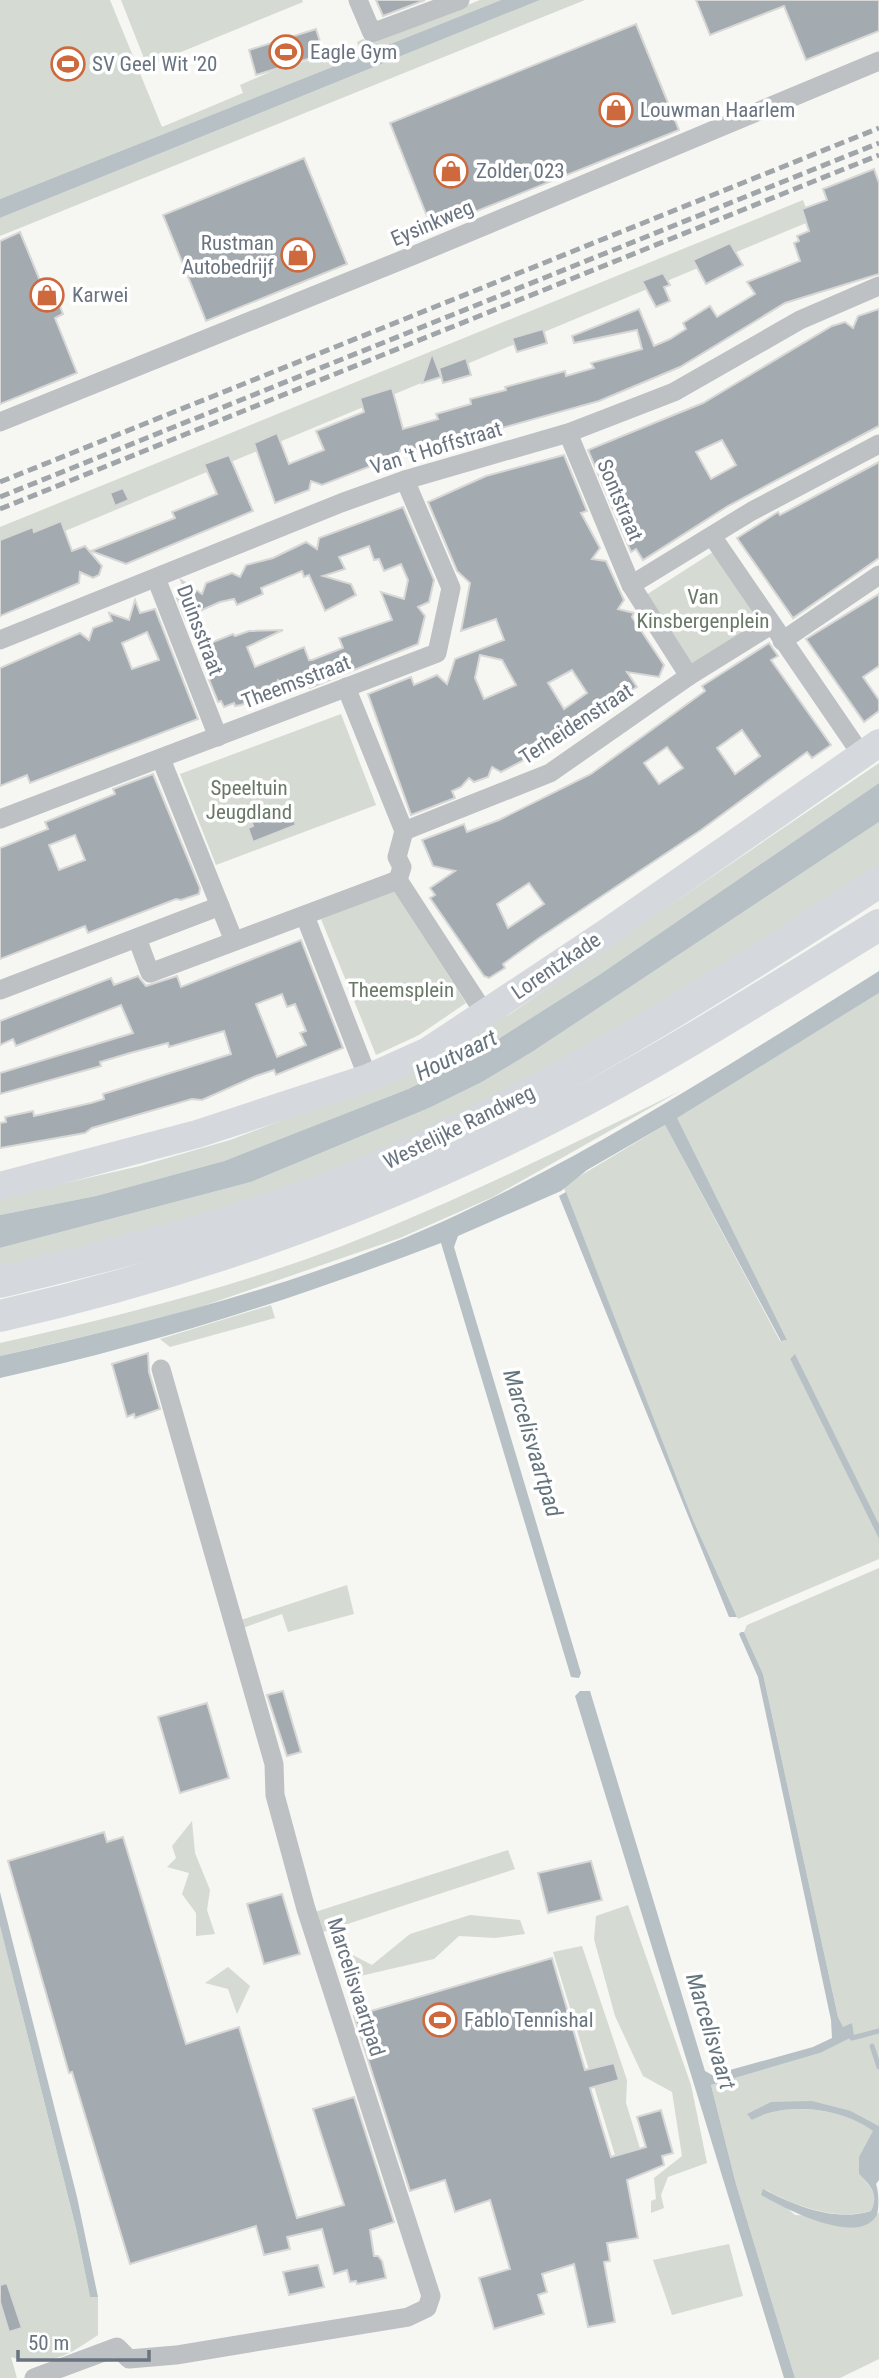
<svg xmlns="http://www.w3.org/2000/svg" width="879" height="2378" font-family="'Roboto Condensed',sans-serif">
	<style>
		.green { fill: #d5dad3 }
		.water { fill: #b7c0c5 }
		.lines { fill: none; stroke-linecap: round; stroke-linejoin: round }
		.stream { stroke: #b7c0c5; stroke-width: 5 }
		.building { fill: #a4abb0; stroke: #d7d7d6; stroke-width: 2; fill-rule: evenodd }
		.street { stroke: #bec1c4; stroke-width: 19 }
		.secondary { stroke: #d5d8dc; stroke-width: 28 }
		.primary { stroke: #d5d8dc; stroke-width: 32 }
		.rail { stroke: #a0a5aa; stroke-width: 5; stroke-dasharray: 10 5; stroke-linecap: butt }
		.labels { text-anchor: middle; stroke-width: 7; stroke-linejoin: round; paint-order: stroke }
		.poi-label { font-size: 21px; fill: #697480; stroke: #fff; text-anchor: start }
		.street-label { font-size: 21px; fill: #697480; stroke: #fff }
		.park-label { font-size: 21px; fill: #697867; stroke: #fff }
		.water-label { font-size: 23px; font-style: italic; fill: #64747d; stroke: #fff }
	</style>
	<rect width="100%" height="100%" fill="#f6f6f3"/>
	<g class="green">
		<path d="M0 0H110L162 127 243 93 240 85 279 68 359 48 357 42 363 39 373 43 480 0H501L0 199Z"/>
		<path d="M121 0H302L303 2 147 66Z"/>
		<path d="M540 0H585L0 236V218Z"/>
		<path d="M803 200 811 221 0 558V527Z"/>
		<path d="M713 552 759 622 692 664 646 595Z"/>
		<path d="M341 714 376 805 216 865 180 774Z"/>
		<path d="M879 763V783L599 975 457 1065 408 1089 224 1161 96 1196 0 1215V1198L140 1166 230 1140 358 1092 510 1014Z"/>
		<path d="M879 822V871L546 1077 278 1195 0 1273V1248L251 1182 429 1108 482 1082 532 1052Z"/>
		<path d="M394 891 466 1003 419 1035 376 1055 321 919Z"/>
		<path d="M879 993V1524L795 1355 790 1359 879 1539V1559L738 1619 693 1520 563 1186 665 1125 780 1341 787 1340 676 1118Z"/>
		<path d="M680 1091 493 1197 400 1238 180 1314 0 1356V1343C115 1317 232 1288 342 1246 458 1201 569 1146 680 1091Z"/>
		<path d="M271 1305 275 1318 170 1347 160 1339Z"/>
		<path d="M879 1568V2126L851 2111 771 2102 752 2120C786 2101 842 2108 874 2131L859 2174C871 2187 879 2194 871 2211 835 2221 795 2206 764 2189L795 2215 874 2219 879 2212V2359L840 2378H795L736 2184 711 2085 820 2053 852 2023 843 2028 838 2017 763 1674 744 1632 747 1625Z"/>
		<path d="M347 1585 354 1614 288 1632 282 1614 243 1628 241 1620Z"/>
		<path d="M192 1821 195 1853 210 1890 207 1910 215 1934 196 1936V1913L182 1894 189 1873 167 1867 176 1858 172 1846Z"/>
		<path d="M508 1850 515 1869 320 1933 312 1913Z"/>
		<path d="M628 1905 691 2085 707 2163 668 2177 661 2195 664 2208 651 2213V2201L656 2199 654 2178 682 2156 672 2092 643 2076 615 2016 594 1939 596 1916Z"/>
		<path d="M470 1915 520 1920 525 1934 495 1938 459 1936 434 1959 347 1979 343 1950 372 1965 410 1934Z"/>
		<path d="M0 1926 76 2228 90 2297H98V2335C68 2355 48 2369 11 2357L17 2378H0Z"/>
		<path d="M582 1946 627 2080 626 2103 642 2155H615L553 1952Z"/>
		<path d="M228 1967 250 1986 237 2014 228 1989 205 1983Z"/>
		<path d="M729 2244 743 2296 672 2315 653 2260Z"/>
	</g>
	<g class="water">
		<path d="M501 0H540L0 218V199Z"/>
		<path d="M879 783V822L532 1052 482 1082 429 1108 251 1182 0 1248V1215L96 1196 224 1161 408 1089 457 1065 599 975Z"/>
		<path d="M879 971V993L677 1118 787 1340 781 1341 665 1125 587 1170 561 1191 458 1236 454 1247 581 1673 579 1678 571 1677 441 1243C297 1298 151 1345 0 1378V1356C156 1321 313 1282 459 1214 605 1146 743 1056 879 971Z"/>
		<path d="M566 1192 693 1520 737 1617H729L559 1196Z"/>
		<path d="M795 1354 879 1524V1539L790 1359Z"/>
		<path d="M741 1632H744L763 1674 838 2017 843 2027 852 2023 854 2036 820 2053 711 2085 736 2184 795 2378H784L575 1696 580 1691H590L705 2071 712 2075 813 2047 832 2038 831 2020 758 1677 739 1634Z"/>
		<path d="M0 1892 77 2197 98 2297H90L76 2228 0 1926Z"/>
		<path d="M812 2101 851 2111 879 2126V2180L876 2184C879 2192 879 2207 877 2215 858 2248 782 2207 761 2195L763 2189C795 2206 835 2222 871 2211 879 2194 871 2186 859 2174V2157L873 2131C842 2108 786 2101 752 2120L747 2114 771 2102Z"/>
	</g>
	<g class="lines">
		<g class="stream">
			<path d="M852 2038 879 2031"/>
			<path d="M872 2046 879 2067"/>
		</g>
	</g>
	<g class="building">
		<path d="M376 0H425L383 16Z"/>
		<path d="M696 0H879V31L806 60 784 6 710 35Z"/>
		<path d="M636 24 679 130 432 229 390 123Z"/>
		<path d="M316 29 324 54 256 75 249 50Z"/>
		<path d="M304 158 347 264 206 321 163 215Z"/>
		<path d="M874 169 879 183V274L785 303 680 367 599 401 437 446 429 440 424 449 410 453 402 447 397 456 322 485 311 481 309 490 275 503 254 443 277 433 289 464 324 450 316 431 364 412 360 398 392 388 403 429 438 419 436 414 471 404 470 399 506 390 505 387 565 371 566 376 594 368 591 363 642 349 637 330 574 343 572 336 639 309 654 346 670 339 686 329 683 323 710 306 717 317 755 294 747 282 800 261 794 243 799 241 797 236 809 231 802 209 827 200 823 189Z"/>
		<path d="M20 232 43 288 51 284 63 314 55 318 77 373 0 404V241Z"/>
		<path d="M730 243 743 265 706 284 693 260Z"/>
		<path d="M663 273 670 285 664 287 670 301 656 307 642 281Z"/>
		<path d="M879 309V426L728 506 643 560 636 549 631 552 588 450 703 403 832 326 845 322 853 328 858 316ZM722 440 736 465 711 479 696 452Z"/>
		<path d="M543 329 547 343 517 352 512 338Z"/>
		<path d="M432 353 441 377 422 383Z"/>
		<path d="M466 358 471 375 443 383 439 368Z"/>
		<path d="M229 455 253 511 126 564 91 551 175 518 172 512 217 494 204 464Z"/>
		<path d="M564 455 587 511 581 513 600 548 592 559 606 561 624 600 618 609 634 613 632 617 664 665 659 677 627 672 637 687 630 691 633 696 617 709 610 712 608 709 599 715 588 711V723L576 731 566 726 564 739 557 743 501 772 492 767 488 777 474 782 469 778 461 787 452 791 455 798 411 815 368 694 411 677 414 685 437 675 447 684 455 659 504 640 496 619 461 631 470 583 457 571 428 502 486 476ZM480 655 502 660 516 685 484 699 475 678ZM572 670 587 693 564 709 548 683Z"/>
		<path d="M879 462V558L793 618 737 538 778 512 780 515Z"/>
		<path d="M123 488 129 500 115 506 110 493Z"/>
		<path d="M403 507 434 580 429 602 418 607 425 616 418 644 310 688 306 680 287 687 278 680 273 692 241 705 235 706 234 703 224 707 221 701 218 702 201 660 208 658 203 646 233 634 235 636 249 631 283 630 247 647 255 667 304 647 309 660H312L343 648 339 638 392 620 381 592 404 599 408 580 401 564 384 571 379 559 374 560 369 546 339 557 345 569 323 576 351 584 356 595 325 611 309 575 304 577 302 571 261 588 263 594 237 605 234 599 220 602 195 613 197 617 186 621 177 598 186 594 181 580 202 594 206 583 232 573 240 577 246 565 273 558 306 542 317 549 319 538Z"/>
		<path d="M61 521 72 551 85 546 102 566 99 575 93 578 80 572 79 583 0 616V540L33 527 34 532Z"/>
		<path d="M879 594V666L863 677 879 700V711L864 722 806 639Z"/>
		<path d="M135 600 140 613 155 609 198 719 30 783 27 775 0 786V668L80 633 89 640 93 628 112 621 109 613 129 620ZM147 632 159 660 132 669 122 643Z"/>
		<path d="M769 643 778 656 771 660 831 745 812 758 807 752 701 830 539 938 503 964 505 968 489 978 484 976 430 898 435 895 430 888 455 871 433 866 422 840 464 824 467 832 499 820 591 774 705 691 702 686ZM742 730 760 756 735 774 717 748ZM667 747 683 768 659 784 644 763ZM529 883 544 904 508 928 497 904Z"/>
		<path d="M153 774 200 888 199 894 181 900 176 899 88 933 85 926 0 959V848L48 829 45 822 115 794 113 789ZM75 835 85 860 59 870 49 845Z"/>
		<path d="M287 804 296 825 253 842 248 828 253 826 250 819Z"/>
		<path d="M301 940 343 1048 276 1075 274 1070 256 1076 202 1100 192 1099 92 1128 85 1133 0 1148V1123L6 1122 5 1117 33 1111 34 1116 91 1103 104 1099 103 1094 231 1054 224 1031 169 1047 168 1043 130 1053 100 1062 101 1066 0 1094V1073L133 1033 121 1005 16 1046 13 1039 0 1045V1021L111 978 114 985 138 976 146 986 177 976 181 987ZM282 994 287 1007 295 1004 306 1031 300 1033 306 1045 277 1057 256 1004Z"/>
		<path d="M148 1353 149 1372 160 1409 135 1418 134 1414 127 1417 112 1364Z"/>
		<path d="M283 1691 301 1752 287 1756 267 1695Z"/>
		<path d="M207 1703 229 1778 180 1793 158 1717Z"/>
		<path d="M104 1832 107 1842 123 1837 186 2044 239 2027 297 2218 344 2205 313 2109 354 2097 394 2222 370 2230 374 2256H378L382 2261 386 2278 357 2284 356 2281 350 2282 347 2270 334 2274 322 2229 287 2237 290 2249 264 2255 256 2226 130 2264 72 2072 69 2073 8 1861Z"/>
		<path d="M591 1861 602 1900 548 1913 538 1873Z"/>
		<path d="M282 1894 300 1954 264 1964 247 1904Z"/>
		<path d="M552 1958 585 2070 614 2063 619 2080 590 2088 611 2157 646 2147 637 2117 661 2110 673 2153 662 2156 664 2165 627 2180 638 2238 607 2243 610 2261 604 2262 615 2322 588 2327 574 2264 542 2274 547 2292 538 2295 544 2314 494 2329 479 2278 510 2269 490 2200 455 2212 445 2180 410 2191 354 2016Z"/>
		<path d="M318 2265 324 2287 289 2295 283 2272Z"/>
		<path d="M7 2283 22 2328 9 2332 0 2302V2285Z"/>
	</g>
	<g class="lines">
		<g class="street">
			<path d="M358 0 372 33 460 0"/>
			<path d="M0 422 417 254 879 61"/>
			<path d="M568 433 631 585 689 676"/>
			<path d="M712 536 861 754"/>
			<path d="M156 578 218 737"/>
			<path d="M631 585 752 511 879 444"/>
			<path d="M0 640 341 503 405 480 568 433 674 392 800 320 879 286"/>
			<path d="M782 641 879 575"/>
			<path d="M346 687 404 831 397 857 402 867 398 880 485 1014"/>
			<path d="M161 759 234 941"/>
			<path d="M0 819 437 653 451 588 405 480"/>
			<path d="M404 831 550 773 689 676 771 625"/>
			<path d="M305 916 368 1078"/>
			<path d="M137 938 150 973 398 880"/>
			<path d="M0 990 220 906"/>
			<path d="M34 2378 117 2347 129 2359 176 2355 408 2317 427 2308 431 2296 306 1909 275 1795 274 1764 161 1369"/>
		</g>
		<path class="secondary" d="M0 1186 197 1134 368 1078 428 1051 603 935 879 743"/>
		<g class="primary">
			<path d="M0 1282C114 1254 230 1227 340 1183 531 1105 706 995 879 882"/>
			<path d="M0 1316C194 1272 379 1206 556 1115 667 1058 773 990 879 925"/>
		</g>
		<g class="rail">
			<path d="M0 482 879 128"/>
			<path d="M0 497 879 143"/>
			<path d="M0 509 879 155"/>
		</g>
	</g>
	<defs>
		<symbol id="stadium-ring" viewBox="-11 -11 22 22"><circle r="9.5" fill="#fff" stroke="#cd693c" stroke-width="1.5"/><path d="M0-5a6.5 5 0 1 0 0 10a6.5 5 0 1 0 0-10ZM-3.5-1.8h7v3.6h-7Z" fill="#cd693c"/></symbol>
		<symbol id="shop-ring" viewBox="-11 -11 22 22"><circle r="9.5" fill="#fff" stroke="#cd693c" stroke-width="1.5"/><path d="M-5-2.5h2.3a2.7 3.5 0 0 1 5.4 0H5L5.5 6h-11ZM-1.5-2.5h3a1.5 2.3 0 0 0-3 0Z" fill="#cd693c"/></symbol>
	</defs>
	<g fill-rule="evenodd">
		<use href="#stadium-ring" x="267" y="33" width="38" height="38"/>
		<use href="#stadium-ring" x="49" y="45" width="38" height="38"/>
		<use href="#shop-ring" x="597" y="91" width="38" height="38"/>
		<use href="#shop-ring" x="432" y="152" width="38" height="38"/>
		<use href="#shop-ring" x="279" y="236" width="38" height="38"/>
		<use href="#shop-ring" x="28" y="276" width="38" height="38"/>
		<use href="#stadium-ring" x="421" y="2001" width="38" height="38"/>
	</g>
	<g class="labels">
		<g class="poi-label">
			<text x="310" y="59">Eagle Gym</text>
			<text x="92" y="71">SV Geel Wit '20</text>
			<text x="640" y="117">Louwman Haarlem</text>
			<text x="476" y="178">Zolder 023</text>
			<text x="274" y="250" text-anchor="end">Rustman<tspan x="274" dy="24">Autobedrijf</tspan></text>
			<text x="72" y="302">Karwei</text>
			<text x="464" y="2027">Fablo Tennishal</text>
		</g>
		<g class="street-label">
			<text transform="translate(432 223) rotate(-23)" y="7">Eysinkweg</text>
			<text transform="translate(436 448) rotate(-17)" y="7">Van 't Hoffstraat</text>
			<text transform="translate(620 500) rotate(67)" y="7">Sontstraat</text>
			<text transform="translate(200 630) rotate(69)" y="7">Duinsstraat</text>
			<text transform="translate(296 682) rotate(-21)" y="7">Theemsstraat</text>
			<text transform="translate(576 724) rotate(-33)" y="7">Terheidenstraat</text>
			<text transform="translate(556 966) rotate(-34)" y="7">Lorentzkade</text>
			<text transform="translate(459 1127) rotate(-26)" y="7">Westelijke Randweg</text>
			<text transform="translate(356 1987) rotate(72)" y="7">Marcelisvaartpad</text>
		</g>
		<g class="park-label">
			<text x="703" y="604">Van<tspan x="703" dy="24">Kinsbergenplein</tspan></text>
			<text x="249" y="795">Speeltuin<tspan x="249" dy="24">Jeugdland</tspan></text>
			<text x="401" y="997">Theemsplein</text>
		</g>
		<g class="water-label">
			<text transform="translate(456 1055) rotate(-26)" y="8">Houtvaart</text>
			<text transform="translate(533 1443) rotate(73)" y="8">Marcelisvaartpad</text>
			<text transform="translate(711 2031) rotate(73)" y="8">Marcelisvaart</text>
		</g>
	</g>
	<path d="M18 2350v10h131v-10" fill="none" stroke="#697480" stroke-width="3.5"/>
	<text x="28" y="2350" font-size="21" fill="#697480" stroke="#ffffff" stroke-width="5" paint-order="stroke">50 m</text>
</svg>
